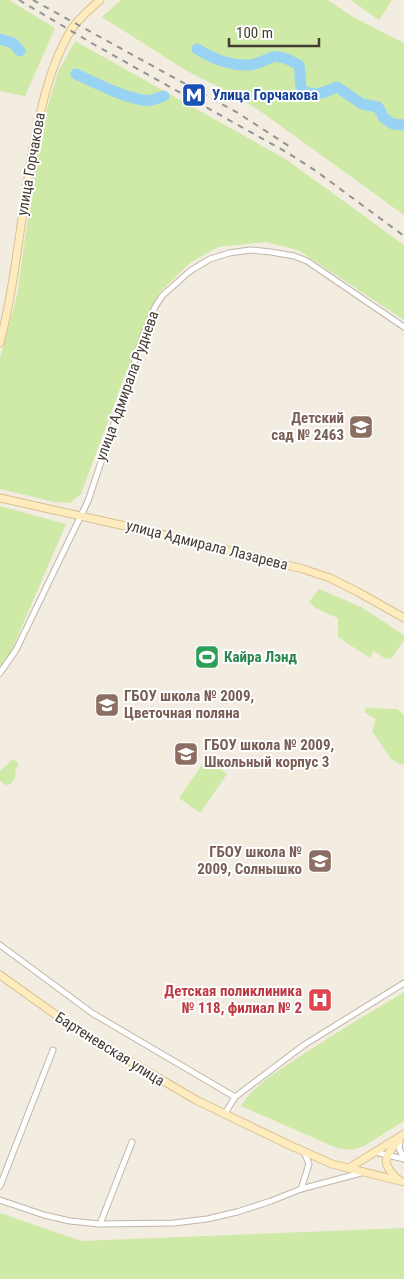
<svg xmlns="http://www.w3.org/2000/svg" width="404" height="1279" font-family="'Roboto Condensed',sans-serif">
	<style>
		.green { fill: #cfe9a7 }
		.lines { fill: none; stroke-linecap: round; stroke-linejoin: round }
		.river { stroke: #99d3f3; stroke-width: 11 }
		.street-casing { stroke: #c0b6a7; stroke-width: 7 }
		.secondary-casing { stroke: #d8c190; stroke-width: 9 }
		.street { stroke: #fff; stroke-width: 5 }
		.secondary { stroke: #ffecbe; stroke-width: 7 }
		.rail { stroke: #939393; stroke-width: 2; stroke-dasharray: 6 6; stroke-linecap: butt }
		.labels { text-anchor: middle; stroke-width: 4; stroke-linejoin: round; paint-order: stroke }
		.transit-label { font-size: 15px; font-weight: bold; fill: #164399; stroke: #fff; text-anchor: start }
		.street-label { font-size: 15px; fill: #433c32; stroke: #fff }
		.education-label { font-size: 15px; font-weight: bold; fill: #785e54; stroke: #fff; text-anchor: end }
		.leisure-label { font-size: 15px; font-weight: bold; fill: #27864d; stroke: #fff; text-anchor: start }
		.health-label { font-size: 15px; font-weight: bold; fill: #be3a42; stroke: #fff; text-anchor: end }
	</style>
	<rect width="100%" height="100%" fill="#f2ece1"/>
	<g class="green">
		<path d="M0 0H9L55 28 25 96 0 91Z"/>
		<path d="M121 0H328L353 17 404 43V215L256 108 233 94 187 71 102 17Z"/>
		<path d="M351 0H392L379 20Z"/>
		<path d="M75 41 287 160 404 245V320L298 250 265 242 218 247 191 262 158 294 124 378 81 494 70 503 54 502 0 489V358L17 295 36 161 47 109 58 72Z"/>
		<path d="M0 506 66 524 10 654 0 667Z"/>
		<path d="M319 589 361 607 404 635V640L392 658 386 659 374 651 370 658 338 637V618L317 609 309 602Z"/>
		<path d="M366 708 397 709 404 715V764L402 765 391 759 372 731 376 719 364 712Z"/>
		<path d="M13 759 19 764 15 770 16 776 11 784 6 785 0 781V771Z"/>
		<path d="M206 759 227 774 200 813 179 798Z"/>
		<path d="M404 992V1121L364 1146 352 1150 337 1148 241 1106C254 1085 279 1070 299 1057 334 1034 369 1013 404 992Z"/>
		<path d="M0 1213 81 1241 404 1228V1279H0Z"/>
	</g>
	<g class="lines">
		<g class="river">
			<path d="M0 39 13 43 20 51"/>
			<path d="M197 49C214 59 230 66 250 65 258 64 265 60 273 57 281 55 292 61 299 65 301 73 299 82 302 91 318 97 323 92 337 87L362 104 378 107 384 118 393 124 404 125"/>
			<path d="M76 74C94 82 133 103 152 100 156 99 160 97 164 96"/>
		</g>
		<defs>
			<g id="street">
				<path d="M0 673 16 650 88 501 143 336 155 307 162 296 190 271 210 259 229 253 250 250 271 252 294 256 307 261 404 327"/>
				<path d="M0 945 92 1013 235 1097"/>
				<path d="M224 1115 235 1097 304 1045 404 983"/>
				<path d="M400 1139 399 1148 404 1159"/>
				<path d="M375 1152 404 1159"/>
				<path d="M0 1186 53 1050"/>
				<path d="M301 1189 309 1164 304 1152"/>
				<path d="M0 1200 44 1215 70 1221 100 1224 174 1223 207 1219 237 1212 271 1201 301 1189 361 1173"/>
				<path d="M100 1224 132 1142"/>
			</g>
			<g id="secondary">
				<path d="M0 343C16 280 21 214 33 149 41 108 49 67 71 30 78 19 90 9 100 0"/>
				<path d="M0 498 170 536 303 569 330 578 358 592 404 618"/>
				<path d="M0 975 77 1030 196 1100 287 1144 332 1164 404 1182"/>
				<path d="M399 1140C384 1157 380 1164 399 1180"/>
				<path d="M349 1168 404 1134"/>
			</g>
		</defs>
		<use href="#street" class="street-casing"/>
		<use href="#secondary" class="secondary-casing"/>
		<use href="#street" class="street"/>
		<use href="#secondary" class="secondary"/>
		<g class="rail">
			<path d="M19 0 95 45 288 153 316 171 404 236"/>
			<path d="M33 0 238 113 292 148"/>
		</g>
	</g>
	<defs>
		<symbol id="metro-square" viewBox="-11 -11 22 22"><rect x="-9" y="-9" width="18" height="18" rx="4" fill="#1a4fb4" stroke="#fff"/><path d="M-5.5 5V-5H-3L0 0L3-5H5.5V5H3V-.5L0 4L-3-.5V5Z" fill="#fff"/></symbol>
		<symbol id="school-square" viewBox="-11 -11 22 22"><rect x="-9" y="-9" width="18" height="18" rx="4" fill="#8d6e63" stroke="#fff"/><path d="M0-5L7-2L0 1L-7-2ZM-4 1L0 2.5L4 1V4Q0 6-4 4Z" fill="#fff"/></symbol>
		<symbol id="stadium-square" viewBox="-11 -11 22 22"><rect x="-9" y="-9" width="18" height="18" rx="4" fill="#2e9e5b" stroke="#fff"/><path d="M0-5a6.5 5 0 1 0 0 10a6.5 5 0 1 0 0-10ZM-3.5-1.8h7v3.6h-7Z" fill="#fff"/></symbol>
		<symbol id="hospital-square" viewBox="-11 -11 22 22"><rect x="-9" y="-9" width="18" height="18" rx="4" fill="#e0444e" stroke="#fff"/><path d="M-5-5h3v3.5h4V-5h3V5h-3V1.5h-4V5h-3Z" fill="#fff"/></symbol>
	</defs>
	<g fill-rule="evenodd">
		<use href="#metro-square" x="180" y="81" width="28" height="28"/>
		<use href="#school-square" x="347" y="413" width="28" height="28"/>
		<use href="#stadium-square" x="193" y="643" width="28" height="28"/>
		<use href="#school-square" x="93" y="691" width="28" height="28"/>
		<use href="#school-square" x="172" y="740" width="28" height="28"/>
		<use href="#school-square" x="306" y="847" width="28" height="28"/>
		<use href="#hospital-square" x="306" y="986" width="28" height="28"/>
	</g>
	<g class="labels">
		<g class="transit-label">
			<text x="212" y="100">Улица Горчакова</text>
		</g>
		<g class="street-label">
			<text transform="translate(31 164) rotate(-80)" y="5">улица Горчакова</text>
			<text transform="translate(127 386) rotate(-70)" y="5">улица Адмирала Руднева</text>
			<text transform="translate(207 545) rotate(14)" y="5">улица Адмирала Лазарева</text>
			<text transform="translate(110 1049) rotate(32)" y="5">Бартеневская улица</text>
		</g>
		<g class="education-label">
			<text x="344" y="423">Детский<tspan x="344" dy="17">сад № 2463</tspan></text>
			<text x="124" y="701" text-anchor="start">ГБОУ школа № 2009,<tspan x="124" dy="17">Цветочная поляна</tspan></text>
			<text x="204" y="750" text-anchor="start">ГБОУ школа № 2009,<tspan x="204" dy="17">Школьный корпус 3</tspan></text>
			<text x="302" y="857">ГБОУ школа №<tspan x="302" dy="17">2009, Солнышко</tspan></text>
		</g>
		<g class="leisure-label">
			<text x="224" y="662">Кайра Лэнд</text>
		</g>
		<g class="health-label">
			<text x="302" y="996">Детская поликлиника<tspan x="302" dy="17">№ 118, филиал № 2</tspan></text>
		</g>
	</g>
	<path d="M229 38v8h90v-8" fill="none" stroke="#433c32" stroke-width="2.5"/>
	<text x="236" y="38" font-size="15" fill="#433c32" stroke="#ffffff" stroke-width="4" paint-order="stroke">100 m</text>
</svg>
